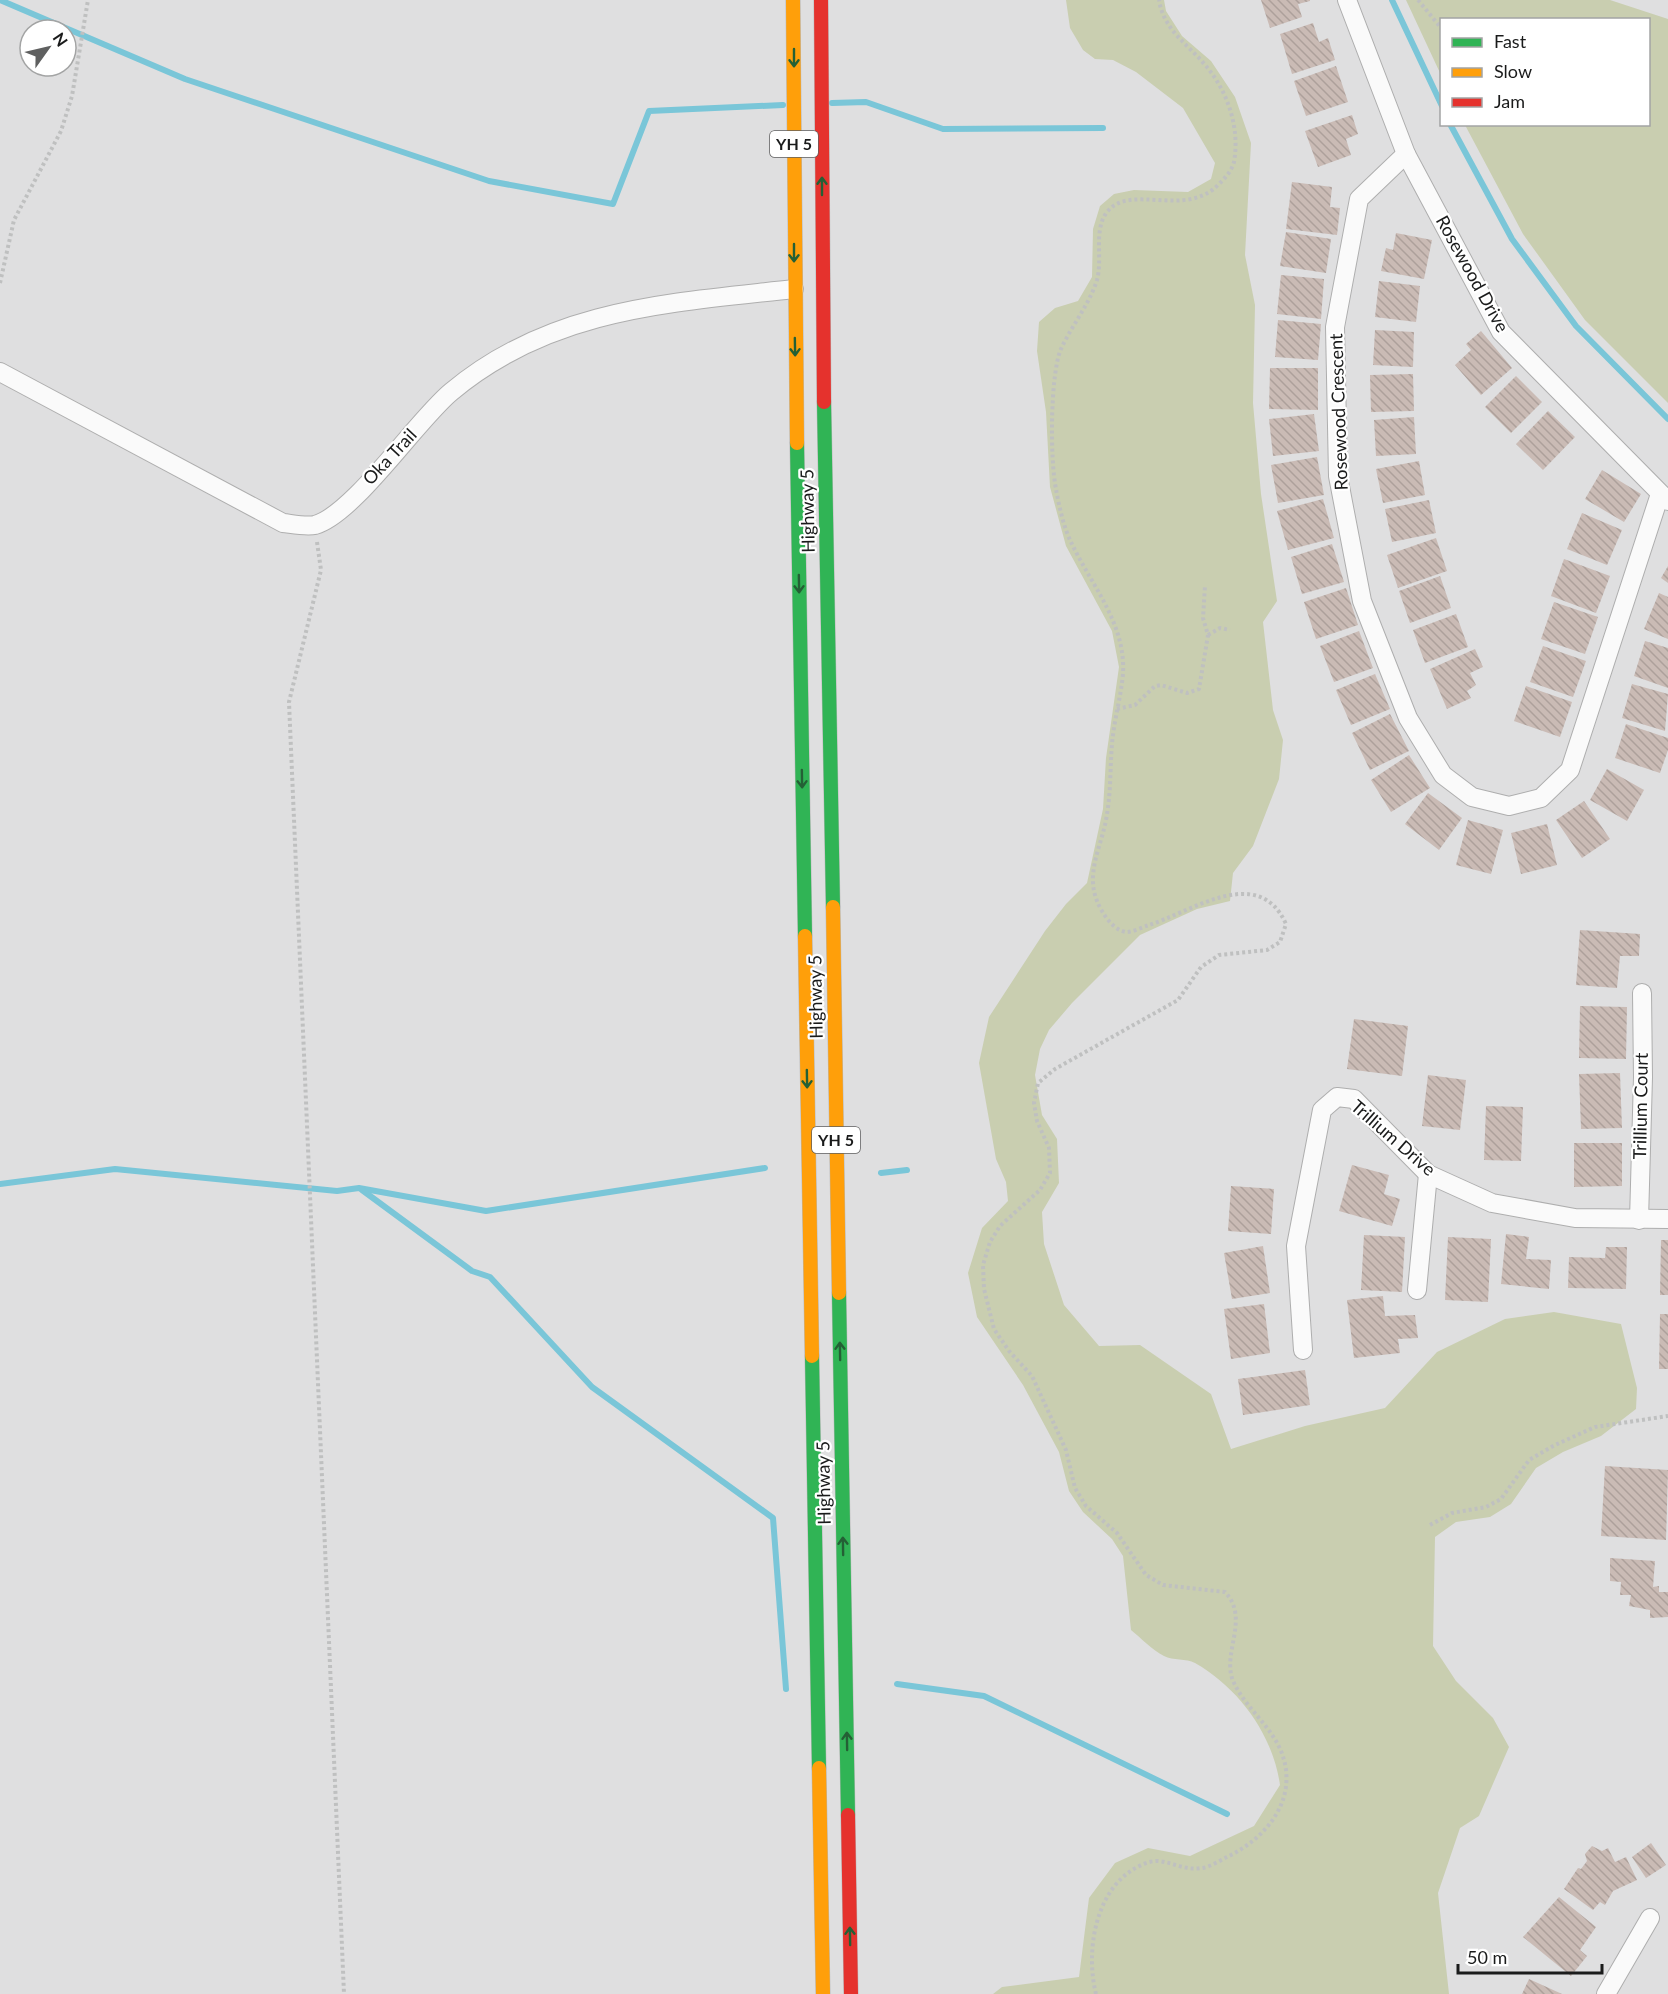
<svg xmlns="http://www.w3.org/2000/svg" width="1668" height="1994" font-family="Lato,sans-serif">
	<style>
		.grass { fill: #c9ceb0 }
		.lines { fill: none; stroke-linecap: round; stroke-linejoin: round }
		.stream { stroke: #7ac6d8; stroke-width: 6 }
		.building { fill: url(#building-back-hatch) }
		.street-casing { stroke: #aeaeae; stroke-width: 20 }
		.fast-casing { stroke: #b9b9b9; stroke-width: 15 }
		.slow-casing { stroke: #b9b9b9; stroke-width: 15 }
		.jam-casing { stroke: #b9b9b9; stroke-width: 15 }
		.path { stroke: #bfc0c0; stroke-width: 4; stroke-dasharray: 3 3; stroke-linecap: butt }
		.street { stroke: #fafafa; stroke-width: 18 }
		.fast { stroke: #30b455; stroke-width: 14 }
		.slow { stroke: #ff9f0a; stroke-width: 14 }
		.jam { stroke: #e5322d; stroke-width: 14 }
		.oneway { stroke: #246035 }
		.labels { text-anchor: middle; stroke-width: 4.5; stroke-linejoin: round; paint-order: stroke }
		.shield { fill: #fff; stroke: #5f5f5f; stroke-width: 1.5 }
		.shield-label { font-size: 16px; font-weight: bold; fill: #1a1b1b }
		.street-label { font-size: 18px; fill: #1a1b1b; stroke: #fff }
	</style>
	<defs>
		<pattern id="building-back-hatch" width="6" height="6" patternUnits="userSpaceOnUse" patternTransform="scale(1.5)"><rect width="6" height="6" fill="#cabbb5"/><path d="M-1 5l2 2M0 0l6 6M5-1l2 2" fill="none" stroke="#ada09b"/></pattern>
	</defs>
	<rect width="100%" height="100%" fill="#dfdfe0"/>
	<g class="grass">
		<path d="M1066 0H1164L1166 11 1182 36 1211 61 1235 97 1251 143 1245 255 1255 305 1253 403 1261 494 1277 601 1263 622 1273 710 1283 740 1279 779 1253 846 1233 873 1230 901 1197 909 1140 935 1072 1003 1049 1030 1040 1049 1035 1075 1042 1115 1057 1139 1059 1183 1042 1212 1044 1244 1064 1305 1099 1346 1140 1345 1211 1394 1231 1449 1305 1426 1385 1408 1437 1352 1505 1319 1554 1312 1621 1324 1637 1388 1636 1409 1601 1436 1563 1452 1536 1468 1511 1504 1490 1517 1456 1522 1435 1537 1433 1646 1456 1681 1493 1718 1509 1747 1479 1816 1460 1828 1438 1893 1449 1994H993L1002 1987 1079 1977 1089 1898 1115 1863 1148 1848 1190 1856 1254 1826 1280 1785C1273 1735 1239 1688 1195 1663 1186 1658 1173 1661 1164 1656 1152 1650 1141 1638 1131 1630L1123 1556 1112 1539 1083 1512 1069 1491 1059 1452 1023 1385 977 1317 968 1273 982 1228 1008 1201 1006 1182 996 1159 979 1063 989 1017 1045 931 1066 904 1087 883 1103 809 1106 758 1119 667 1112 631 1066 546 1050 487 1046 412 1037 351 1039 322 1055 308 1078 301 1092 277 1093 229 1100 206 1114 194 1134 190 1188 192 1211 179 1215 163 1183 108 1136 72 1113 60 1095 59 1083 50 1070 28Z"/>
		<path d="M1406 0H1610L1668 19V403L1585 320 1523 234 1465 125 1648 124V20H1442L1441 75Z"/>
	</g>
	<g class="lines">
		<g class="stream">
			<path d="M0 0 185 79 489 181 613 204 649 111 783 105"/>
			<path d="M1392 0 1442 106"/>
			<path d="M832 103 866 102 943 129 1103 128"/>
			<path d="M1450 124 1512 239 1576 326 1668 419"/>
			<path d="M881 1173 907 1170"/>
			<path d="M0 1184 115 1169 337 1191 359 1188 486 1211 765 1168"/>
			<path d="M362 1190 472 1271 490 1277 592 1387 773 1518 786 1689"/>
			<path d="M897 1684 984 1696 1227 1814"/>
		</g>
	</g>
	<g class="building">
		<path d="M1261 0H1310V1L1298 4 1302 17 1270 28Z"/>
		<path d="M1313 23 1319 42 1328 38 1335 60 1292 74 1280 34Z"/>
		<path d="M1336 66 1348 102 1306 116 1294 81Z"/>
		<path d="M1352 115 1358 134 1346 139 1351 155 1318 167 1305 131Z"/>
		<path d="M1292 182 1332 187 1330 207 1340 208 1337 235 1286 229Z"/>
		<path d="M1286 232 1331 239 1326 273 1280 266Z"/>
		<path d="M1396 233 1432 240 1424 279 1381 271 1386 248 1393 250Z"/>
		<path d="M1281 275 1324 279 1321 319 1277 314Z"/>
		<path d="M1379 281 1420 286 1416 322 1375 317Z"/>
		<path d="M1278 320 1321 324 1318 360 1275 357Z"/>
		<path d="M1375 330 1414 332 1413 367 1373 365Z"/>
		<path d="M1481 331 1512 368 1481 395 1455 365 1471 350 1466 344Z"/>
		<path d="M1270 368H1318V410L1269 409Z"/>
		<path d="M1413 374 1414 411 1371 412 1370 375Z"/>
		<path d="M1516 376 1542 402 1511 433 1485 407Z"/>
		<path d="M1548 411 1575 437 1543 470 1516 444Z"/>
		<path d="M1314 414 1319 451 1273 456 1269 419Z"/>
		<path d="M1414 417 1416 454 1376 456 1374 420Z"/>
		<path d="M1317 457 1324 495 1278 503 1271 465Z"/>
		<path d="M1419 461 1425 495 1383 503 1376 469Z"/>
		<path d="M1602 470 1641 494 1624 522 1585 499Z"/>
		<path d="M1323 499 1334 538 1288 550 1277 511Z"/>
		<path d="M1429 500 1436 533 1392 542 1385 509Z"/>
		<path d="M1582 513 1622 530 1607 565 1567 549Z"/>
		<path d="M1436 538 1447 571 1398 588 1387 555Z"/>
		<path d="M1332 544 1344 582 1302 594 1291 557Z"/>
		<path d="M1564 559 1610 576 1596 613 1551 596Z"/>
		<path d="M1668 566V583L1661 578Z"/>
		<path d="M1440 576 1451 608 1410 623 1399 591Z"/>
		<path d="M1346 588 1358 625 1316 639 1304 602Z"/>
		<path d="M1659 593 1668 597V639L1644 629Z"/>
		<path d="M1554 602 1598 617 1585 654 1541 639Z"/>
		<path d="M1456 614 1468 647 1425 663 1413 630Z"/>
		<path d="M1359 631 1373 668 1334 682 1320 646Z"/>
		<path d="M1645 641 1668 648V688L1634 676Z"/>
		<path d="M1543 646 1586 661 1573 697 1530 682Z"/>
		<path d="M1475 649 1483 667 1470 673 1476 685 1467 691 1471 698 1447 709 1430 669Z"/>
		<path d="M1375 674 1390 709 1351 725 1336 690Z"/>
		<path d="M1632 684 1668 694 1665 731 1622 718Z"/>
		<path d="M1526 686 1572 702 1560 737 1514 721Z"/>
		<path d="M1390 714 1409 751 1370 770 1352 733Z"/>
		<path d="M1626 724 1668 738V750L1660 773 1615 758Z"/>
		<path d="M1409 755 1430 788 1391 812 1371 780Z"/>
		<path d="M1607 769 1644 790 1627 821 1590 800Z"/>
		<path d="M1428 793 1462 818 1439 850 1405 824Z"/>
		<path d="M1584 801 1610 839 1582 858 1556 820Z"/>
		<path d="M1468 820 1503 830 1491 874 1456 865Z"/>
		<path d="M1547 824 1557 865 1521 874 1511 833Z"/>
		<path d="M1580 930 1640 934 1639 956H1620L1617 988 1576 985Z"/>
		<path d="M1580 1006 1627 1007 1626 1059 1579 1058Z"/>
		<path d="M1354 1019 1408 1026 1402 1076 1347 1069Z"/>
		<path d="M1620 1073 1622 1128 1581 1129 1579 1074Z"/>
		<path d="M1428 1075 1466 1080 1460 1130 1422 1126Z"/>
		<path d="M1486 1106 1523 1107 1521 1161 1484 1160Z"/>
		<path d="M1574 1143H1622V1186L1574 1187Z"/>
		<path d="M1352 1165 1389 1175 1384 1194 1400 1199 1392 1226 1339 1211Z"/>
		<path d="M1231 1186 1274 1189 1271 1234 1228 1231Z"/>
		<path d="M1506 1234 1529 1237 1526 1259 1551 1260 1549 1289 1501 1284Z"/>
		<path d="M1364 1235 1405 1237 1402 1292 1361 1290Z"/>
		<path d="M1448 1237 1491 1239 1488 1302 1445 1300Z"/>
		<path d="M1661 1240H1668V1295H1660Z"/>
		<path d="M1263 1246 1270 1293 1232 1299 1224 1253Z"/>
		<path d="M1606 1247H1627L1626 1289 1568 1288 1569 1257 1605 1258Z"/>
		<path d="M1383 1296 1385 1316 1415 1315 1418 1338 1398 1339 1400 1353 1354 1358 1347 1300Z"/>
		<path d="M1264 1304 1270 1353 1231 1359 1224 1309Z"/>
		<path d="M1660 1314H1668V1369H1659Z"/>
		<path d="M1305 1370 1310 1405 1243 1415 1238 1379Z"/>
		<path d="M1605 1466 1668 1470 1666 1540 1601 1536Z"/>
		<path d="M1610 1558 1655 1561 1653 1587 1659 1586V1592H1668V1617L1650 1618V1610L1629 1606 1631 1595H1620L1621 1582 1610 1581Z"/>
		<path d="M1651 1843 1666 1865 1646 1878 1632 1857Z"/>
		<path d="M1592 1846 1602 1851 1608 1848 1615 1862 1626 1857 1637 1880 1613 1891 1605 1905 1600 1902 1593 1910 1564 1889 1578 1868 1581 1869 1587 1861 1585 1854Z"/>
		<path d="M1559 1897 1596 1927 1580 1950 1587 1956 1571 1976 1523 1937Z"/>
		<path d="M1529 1979 1562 1994H1522Z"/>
	</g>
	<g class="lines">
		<defs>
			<g id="street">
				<path d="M1347 0 1406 154 1501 332 1668 501"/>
				<path d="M1406 154 1359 199 1335 327 1338 476 1362 601 1408 718 1443 775 1472 797 1509 806 1541 798 1570 770 1660 494"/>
				<path d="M0 372 283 523C292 524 306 527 315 525 354 514 417 420 451 392 551 308 671 303 794 289"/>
				<path d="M1639 1220 1643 1077 1642 993"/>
				<path d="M1417 1290 1428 1174"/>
				<path d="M1303 1350 1296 1246 1322 1110 1337 1097 1354 1099 1428 1174 1492 1203 1575 1218 1668 1219"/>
				<path d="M1606 1994 1650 1918"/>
			</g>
			<g id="fast">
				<path d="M824 402 833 907"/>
				<path d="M797 443 805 936"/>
				<path d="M839 1293 848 1815"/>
				<path d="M812 1356 819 1768"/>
			</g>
			<g id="slow">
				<path d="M793 0 797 443"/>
				<path d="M833 907 839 1293"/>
				<path d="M805 936 812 1356"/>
				<path d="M819 1768 823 1994"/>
			</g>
			<g id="jam">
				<path d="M821 0 824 402"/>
				<path d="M848 1815 851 1994"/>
			</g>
		</defs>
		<use href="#street" class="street-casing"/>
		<use href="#fast" class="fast-casing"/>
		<use href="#slow" class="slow-casing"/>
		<use href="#jam" class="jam-casing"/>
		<g class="path">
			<path d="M1418 0 1442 29"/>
			<path d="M1495 124H1511"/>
			<path d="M0 283 14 220 61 131 72 96 88 0"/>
			<path d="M317 542 321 570 289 702 344 1994"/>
			<path d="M1208 635 1220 628 1230 630"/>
			<path d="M1117 709 1135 705 1155 686 1161 685 1187 693 1199 689 1208 635 1203 618 1205 586"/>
			<path d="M1430 1525 1452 1513 1486 1507 1501 1499 1529 1460 1555 1445 1595 1427 1668 1416"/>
			<path d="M1096 1994C1086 1954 1094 1898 1128 1873 1136 1867 1147 1861 1157 1861 1173 1862 1185 1871 1202 1868 1210 1867 1219 1861 1227 1857 1267 1838 1300 1798 1281 1751 1270 1725 1246 1708 1234 1683 1220 1655 1251 1619 1225 1592L1163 1585 1146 1575 1117 1533 1086 1506 1075 1488 1066 1450 1032 1376 1009 1351 994 1329 984 1289 983 1265 990 1242 1000 1226 1040 1190 1050 1173 1049 1148 1037 1121 1034 1103 1038 1083 1055 1069 1178 1000 1201 967 1219 955 1267 950 1280 942 1286 924C1258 862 1190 913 1146 926 1141 928 1132 932 1127 932 1113 931 1102 913 1097 901 1085 871 1103 844 1107 814 1111 791 1110 767 1112 744 1114 720 1121 697 1123 674 1126 624 1092 586 1072 544 1064 529 1059 506 1056 489 1050 461 1050 374 1061 349 1072 325 1089 305 1097 280 1103 259 1093 230 1107 212 1131 182 1186 220 1220 183 1226 177 1232 170 1234 162 1240 128 1228 92 1206 66 1188 44 1164 31 1159 0"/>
		</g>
		<use href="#street" class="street"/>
		<use href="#fast" class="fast"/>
		<use href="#slow" class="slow"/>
		<use href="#jam" class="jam"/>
	</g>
	<defs><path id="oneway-shaft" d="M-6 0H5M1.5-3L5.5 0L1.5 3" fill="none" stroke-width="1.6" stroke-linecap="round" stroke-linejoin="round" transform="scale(1.5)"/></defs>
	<g class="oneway">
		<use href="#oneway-shaft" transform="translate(794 58) rotate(90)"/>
		<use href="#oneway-shaft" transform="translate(822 186) rotate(-90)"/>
		<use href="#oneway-shaft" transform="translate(794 253) rotate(90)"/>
		<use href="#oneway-shaft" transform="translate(795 347) rotate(89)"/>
		<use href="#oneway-shaft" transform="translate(799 584) rotate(89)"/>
		<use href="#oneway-shaft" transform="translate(802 779) rotate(89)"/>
		<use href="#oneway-shaft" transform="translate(807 1079) rotate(89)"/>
		<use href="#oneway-shaft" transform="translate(840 1351) rotate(-91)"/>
		<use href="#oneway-shaft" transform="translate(843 1546) rotate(-91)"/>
		<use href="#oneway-shaft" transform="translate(847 1741) rotate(-91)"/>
		<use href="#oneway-shaft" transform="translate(850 1936) rotate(-91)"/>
	</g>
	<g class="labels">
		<g class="shield">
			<rect x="770" y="131" width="48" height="26" rx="4.5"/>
			<rect x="812" y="1127" width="48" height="26" rx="4.5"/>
		</g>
		<g class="shield-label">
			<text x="794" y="150">YH 5</text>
			<text x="836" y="1146">YH 5</text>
		</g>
		<g class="street-label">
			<text transform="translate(1472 274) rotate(61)" y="6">Rosewood Drive</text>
			<text transform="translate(1339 412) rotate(-92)" y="6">Rosewood Crescent</text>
			<text transform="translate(390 457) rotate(-47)" y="6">Oka Trail</text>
			<text transform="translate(808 511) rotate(-91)" y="6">Highway 5</text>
			<text transform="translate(816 997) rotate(-91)" y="6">Highway 5</text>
			<text transform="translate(1641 1106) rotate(-89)" y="6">Trillium Court</text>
			<text transform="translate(1393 1138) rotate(41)" y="6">Trillium Drive</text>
			<text transform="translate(824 1483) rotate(-91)" y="6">Highway 5</text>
		</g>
	</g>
	<rect x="1440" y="18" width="210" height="108" fill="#ffffff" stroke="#a3a4a4" stroke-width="1.5"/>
	<rect x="1452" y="38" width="30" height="9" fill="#30b455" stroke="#a3a4a4" stroke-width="1.5"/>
	<text x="1494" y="48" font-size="18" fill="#1a1b1b">Fast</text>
	<rect x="1452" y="68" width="30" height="9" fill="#ff9f0a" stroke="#a3a4a4" stroke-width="1.5"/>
	<text x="1494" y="78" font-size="18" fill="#1a1b1b">Slow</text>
	<rect x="1452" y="98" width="30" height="9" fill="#e5322d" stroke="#a3a4a4" stroke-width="1.5"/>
	<text x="1494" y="108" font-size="18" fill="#1a1b1b">Jam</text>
	<g transform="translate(48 48) rotate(56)"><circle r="28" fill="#ffffff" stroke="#a3a4a4" stroke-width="1.5"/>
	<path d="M0-4.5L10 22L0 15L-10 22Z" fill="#5f6060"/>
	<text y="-9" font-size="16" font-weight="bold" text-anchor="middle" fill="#1a1b1b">N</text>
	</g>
	<path d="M1458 1964v9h144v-9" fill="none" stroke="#1a1b1b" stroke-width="3"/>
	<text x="1467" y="1964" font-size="18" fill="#1a1b1b" stroke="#ffffff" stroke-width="4.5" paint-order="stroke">50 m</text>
</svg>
